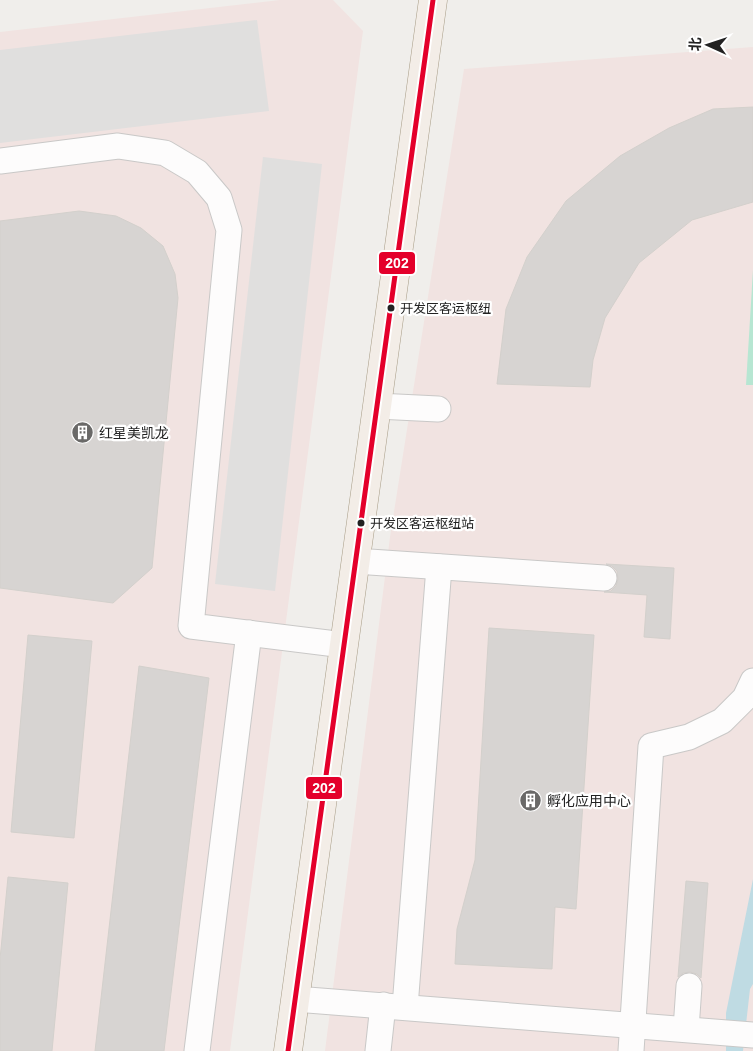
<svg xmlns="http://www.w3.org/2000/svg" width="753" height="1051" font-family="Arial,'Noto Sans SC',sans-serif">
	<style>
		.commercial { fill: #f1e3e1 }
		.pitch { fill: #b7e6d2 }
		.parking { fill: #e0dfde }
		.water { fill: #bfdbe3 }
		.building { fill: #d7d4d2; stroke: #d3d0cc }
		.lines { fill: none; stroke-linecap: round; stroke-linejoin: round }
		.minor-casing { stroke: #c9c8c7; stroke-width: 27 }
		.major-casing { stroke: #a79c86; stroke-width: 29 }
		.minor { stroke: #fdfcfc; stroke-width: 25 }
		.major { stroke: #f3ede7; stroke-width: 28 }
		.bus-1-casing { stroke: #fff; stroke-width: 9 }
		.bus-1 { stroke: #e4002b; stroke-width: 5 }
		.bus-dot { fill: #222; stroke: #fff; stroke-width: 2 }
		.labels { text-anchor: middle; stroke-width: 4.5; stroke-linejoin: round; paint-order: stroke }
		.bus-label { font-size: 13px; fill: #222; stroke: #fff; text-anchor: start }
		.poi-label { font-size: 14px; fill: #222; stroke: #fff; text-anchor: start }
		.line-badge { stroke: #fff; stroke-width: 2 }
		.badge-label { font-size: 14px; text-anchor: middle; font-weight: bold; fill: #fff }
	</style>
	<rect width="100%" height="100%" fill="#f0eeeb"/>
	<g class="commercial">
		<path d="M280 0H333L363 31 230 1051H0V32Z"/>
		<path d="M753 47V1051H325L390 537 464 69Z"/>
	</g>
	<path class="pitch" d="M753 270V385H746Z"/>
	<g class="parking">
		<path d="M257 20 269 111 0 143V50Z"/>
		<path d="M263 157 322 164 275 591 215 584Z"/>
	</g>
	<path class="water" d="M753 879V984L750 989 743 1051H726V1013Z"/>
	<g class="building">
		<path d="M753 107V202L692 220 639 263 605 318 593 360 590 387 497 384 506 309 527 257 566 201 620 156 669 128 713 109Z"/>
		<path d="M79 211 116 216 141 228 163 246 175 274 178 298 152 568 113 603 0 588V221Z"/>
		<path d="M606 564 674 568 670 639 644 637 647 595 604 592 611 591 616 586 618 579 617 571 612 566Z"/>
		<path d="M489 628 594 635 576 909 555 907 552 969 455 964 457 929 475 860Z"/>
		<path d="M28 635 92 641 74 838 11 832Z"/>
		<path d="M139 666 209 678 164 1051H95Z"/>
		<path d="M8 877 68 883 52 1051H0V959Z"/>
		<path d="M686 881 708 883 701 978 697 974 690 972 683 973 678 977Z"/>
	</g>
	<g class="lines">
		<defs>
			<g id="minor">
				<path d="M0 161 118 146 165 153 197 172 219 198 229 230 191 626 344 645"/>
				<path d="M377 406 438 409"/>
				<path d="M355 561 604 578"/>
				<path d="M295 999 753 1035"/>
				<path d="M405 1007 439 567"/>
				<path d="M686 1029 689 986"/>
				<path d="M197 1051 249 633"/>
				<path d="M378 1051 383 1005"/>
				<path d="M631 1051 651 746 689 737 722 721 745 698 753 681"/>
			</g>
			<path id="major" d="M288 1051 433 0"/>
		</defs>
		<use href="#minor" class="minor-casing"/>
		<use href="#major" class="major-casing"/>
		<use href="#minor" class="minor"/>
		<use href="#major" class="major"/>
		<defs>
			<path id="bus-1" d="M288 1051 433 0"/>
		</defs>
		<use href="#bus-1" class="bus-1-casing"/>
		<use href="#bus-1" class="bus-1"/>
	</g>
	<defs>
		<symbol id="building-disc" viewBox="-11 -11 22 22"><circle r="9.5" fill="#6a6968" stroke="#fff"/><path d="M-4-6H4V6H1V3H-1V6H-4ZM-2.5-4.3h1.7v1.8h-1.7ZM.8-4.3h1.7v1.8H.8ZM-2.5-1h1.7V.8h-1.7ZM.8-1h1.7V.8H.8Z" fill="#fff"/></symbol>
	</defs>
	<g fill-rule="evenodd">
		<use href="#building-disc" x="70" y="420" width="25" height="25"/>
		<use href="#building-disc" x="518" y="788" width="25" height="25"/>
	</g>
	<g class="bus-dot">
		<circle cx="391" cy="308" r="4.5"/>
		<circle cx="361" cy="523" r="4.5"/>
	</g>
	<g class="labels">
		<g class="bus-label">
			<text x="400" y="313">开发区客运枢纽</text>
			<text x="370" y="528">开发区客运枢纽站</text>
		</g>
		<g class="poi-label">
			<text x="99" y="438">红星美凯龙</text>
			<text x="547" y="806">孵化应用中心</text>
		</g>
	</g>
	<g class="line-badge">
		<rect x="378" y="251" width="38" height="24" rx="5" fill="#e4002b"/>
		<rect x="305" y="776" width="38" height="24" rx="5" fill="#e4002b"/>
	</g>
	<g class="badge-label">
		<text x="397" y="268">202</text>
		<text x="324" y="793">202</text>
	</g>
	<g transform="translate(708 45) rotate(273)" stroke="#ffffff" stroke-width="4" paint-order="stroke">
	<path d="M0-4L9 19L0 12L-9 19Z" fill="#222222"/>
	<text y="-8" font-size="14" font-weight="bold" text-anchor="middle" fill="#222222">北</text>
	</g>
</svg>
